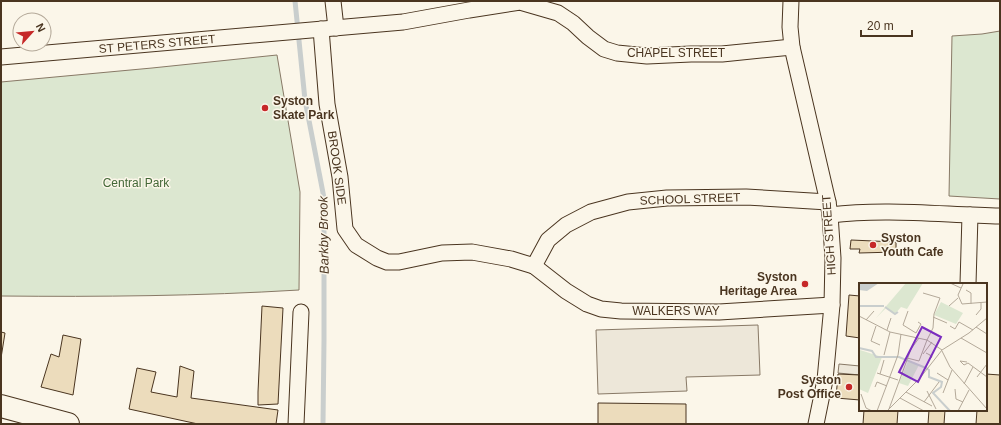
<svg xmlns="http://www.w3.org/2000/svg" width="1001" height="425" font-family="Helvetica,sans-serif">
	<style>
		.green { fill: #dce7d0; stroke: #887966 }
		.parking { fill: #ede7d9; stroke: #887966 }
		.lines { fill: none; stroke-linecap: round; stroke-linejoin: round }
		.stream { stroke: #c9cecd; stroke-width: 5 }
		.building { fill: #ecdcbc; stroke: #4a3520 }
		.street-casing { stroke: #4a3520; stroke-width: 17 }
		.secondary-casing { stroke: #4a3520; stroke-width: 24 }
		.street { stroke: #fbf6e9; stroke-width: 15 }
		.secondary { stroke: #fbf6e9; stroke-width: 22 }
		.poi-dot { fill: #c62828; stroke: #fbf6e9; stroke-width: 1.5 }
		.labels { text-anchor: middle; stroke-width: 3; stroke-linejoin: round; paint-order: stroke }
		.street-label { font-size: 12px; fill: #4a3520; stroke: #fbf6e9 }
		.poi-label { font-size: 12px; font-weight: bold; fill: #4a3520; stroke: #fbf6e9; text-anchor: start }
		.park-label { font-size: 12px; fill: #436837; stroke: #fbf6e9 }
		.water-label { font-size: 13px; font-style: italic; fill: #4a3520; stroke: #fbf6e9 }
		.inset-river { fill: none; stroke: #c9cecd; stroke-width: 2 }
		.inset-road { fill: none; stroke: #b4a999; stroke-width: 1 }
		.view { fill: #7b2cbf; fill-opacity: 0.15; stroke: #7b2cbf; stroke-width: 2 }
		.inset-edge { fill: none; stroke: #4a3520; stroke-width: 2 }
	</style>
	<rect width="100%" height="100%" fill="#fbf6e9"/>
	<g class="green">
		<path d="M1000 31V199L949 196 952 36 982 34Z"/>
		<path d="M277 55 300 192 299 290C200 296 100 297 1 296V82L152 68Z"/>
	</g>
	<g class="parking">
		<path d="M758 325 760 375 686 377 687 391 598 394 596 330Z"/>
		<path d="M839 364 860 366V375L838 373Z"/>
	</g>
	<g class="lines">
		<path class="stream" d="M295 1 305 100 324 198V340L323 424"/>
	</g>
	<g class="building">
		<path d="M851 240 896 242V252L859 253 860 249H850Z"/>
		<path d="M849 295 860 296V338L846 336Z"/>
		<path d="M262 306 283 308 278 404 258 405V392Z"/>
		<path d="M1 332 5 333 1 358Z"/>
		<path d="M63 335 81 339 73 395 41 387 51 354 59 357Z"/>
		<path d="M180 366 194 371 191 398 278 410 276 424H198L129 409 137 368 156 372 151 392 177 397Z"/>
		<path d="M838 374 860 375V400L836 398Z"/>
		<path d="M986 374 1000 375V424H976L977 410H986Z"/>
		<path d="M598 403 686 404V424H598Z"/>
		<path d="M864 410H898L897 424H863Z"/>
		<path d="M929 410H945L944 424H948H928Z"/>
	</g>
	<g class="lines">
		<defs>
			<g id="street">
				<path d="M333 1 336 28"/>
				<path d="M791 1 790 27 792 47 828 202 830 215 833 258 832 305 825 380 816 424"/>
				<path d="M321 29 327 104 340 177 345 229 356 245 377 258 387 262H399L442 253 472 252 511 259 534 266 548 240 566 225 591 212 628 202 667 198 746 197 828 202"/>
				<path d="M1 57 403 22 469 10 520 2 558 13 573 23 588 37 604 49 617 53 647 56 691 54H722L792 47"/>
				<path d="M830 215C886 208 943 215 1000 216"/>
				<path d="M534 266 566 291 587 304 601 309 621 311 719 312 832 305"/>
				<path d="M968 284 970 215"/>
				<path d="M296 424 301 312"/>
			</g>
			<path id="secondary" d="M1 406 68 424"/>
		</defs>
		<use href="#street" class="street-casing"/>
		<use href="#secondary" class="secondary-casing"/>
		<use href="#street" class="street"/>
		<use href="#secondary" class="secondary"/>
	</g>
	<g class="poi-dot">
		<circle cx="265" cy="108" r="4"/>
		<circle cx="873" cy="245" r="4"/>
		<circle cx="805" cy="284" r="4"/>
		<circle cx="849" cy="387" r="4"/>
	</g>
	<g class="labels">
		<g class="street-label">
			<text transform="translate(157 44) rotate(-5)" y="4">ST PETERS STREET</text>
			<text x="676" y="57">CHAPEL STREET</text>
			<text transform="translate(337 168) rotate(82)" y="4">BROOK SIDE</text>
			<text transform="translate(690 199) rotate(-2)" y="4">SCHOOL STREET</text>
			<text transform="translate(829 235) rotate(-94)" y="4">HIGH STREET</text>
			<text x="676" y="315">WALKERS WAY</text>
		</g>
		<g class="poi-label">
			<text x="273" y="105">Syston<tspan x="273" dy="14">Skate Park</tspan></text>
			<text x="881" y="242">Syston<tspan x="881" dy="14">Youth Cafe</tspan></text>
			<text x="797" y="281" text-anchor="end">Syston<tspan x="797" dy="14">Heritage Area</tspan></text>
			<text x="841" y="384" text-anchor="end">Syston<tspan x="841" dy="14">Post Office</tspan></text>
		</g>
		<g class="park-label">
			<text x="136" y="187">Central Park</text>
		</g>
		<g class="water-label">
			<text transform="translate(323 235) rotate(-91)" y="5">Barkby Brook</text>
		</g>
	</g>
	<g transform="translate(859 283)">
		<rect width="128" height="128" fill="#fbf6e9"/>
		<path d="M47 0H64L48 26 42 24 36 31 27 25 17 35ZM82 19 104 30 97 41 75 32ZM1 67 23 74 9 110 0 106ZM49 78 60 82 49 103 40 100Z" fill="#dce7d0"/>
		<path d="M0 0H20L8 8 0 7Z" fill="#c9cecd"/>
		<path class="inset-river" d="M0 23H25M26 24 36 31 39 29M0 65 13 68 17 74H40L67 85 70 87V94L83 99 82 104 74 110 91 128"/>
		<path class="inset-road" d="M91 0 102 5M104 1 99 12 103 21 128 19M107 7 112 10V21M64 10 81 15 75 31 74 45 68 57M90 23 99 15M49 28 44 42 57 50M117 32 122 26V20M0 33 31 49 68 57 83 67M74 34 88 40M7 37 15 28M17 43 12 58 21 62M91 43 96 46 100 39 114 47M117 44 128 51M28 47 32 35M57 50 62 41 59 39M102 55 128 70M83 68 91 84 128 126M67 70 73 73 72 75 71 72M64 71 73 59M25 72 31 49M48 75 60 78 68 57M108 79 101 78 105 82 109 80 128 94M18 90 39 97M78 90 89 97M21 91 25 77M118 94 128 81M105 101 114 84M16 104 18 99 28 103M96 106 97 116 104 119M68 108 77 126M47 109 73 123M84 110 93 87M2 111 7 125 13 128M41 115 65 128M65 119 80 99M30 126 52 66 60 55M18 128 39 72 42 51M28 128 61 95 83 67 110 50 128 35M99 128 110 107"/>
		<path class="view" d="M63 44 82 54 59 99 40 89Z"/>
		<rect width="128" height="128" class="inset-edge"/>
	</g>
	<rect width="1001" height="425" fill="none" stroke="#4a3520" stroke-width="4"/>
	<g transform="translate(32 32) rotate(63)"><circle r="19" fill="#fbf6e9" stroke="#b4a999"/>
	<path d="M0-3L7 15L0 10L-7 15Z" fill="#c62828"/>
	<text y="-6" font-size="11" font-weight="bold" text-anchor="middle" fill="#4a3520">N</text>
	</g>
	<path d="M861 30v6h51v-6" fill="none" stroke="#4a3520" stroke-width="2"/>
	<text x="867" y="30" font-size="12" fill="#4a3520" stroke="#fbf6e9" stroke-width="3" paint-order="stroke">20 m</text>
</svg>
